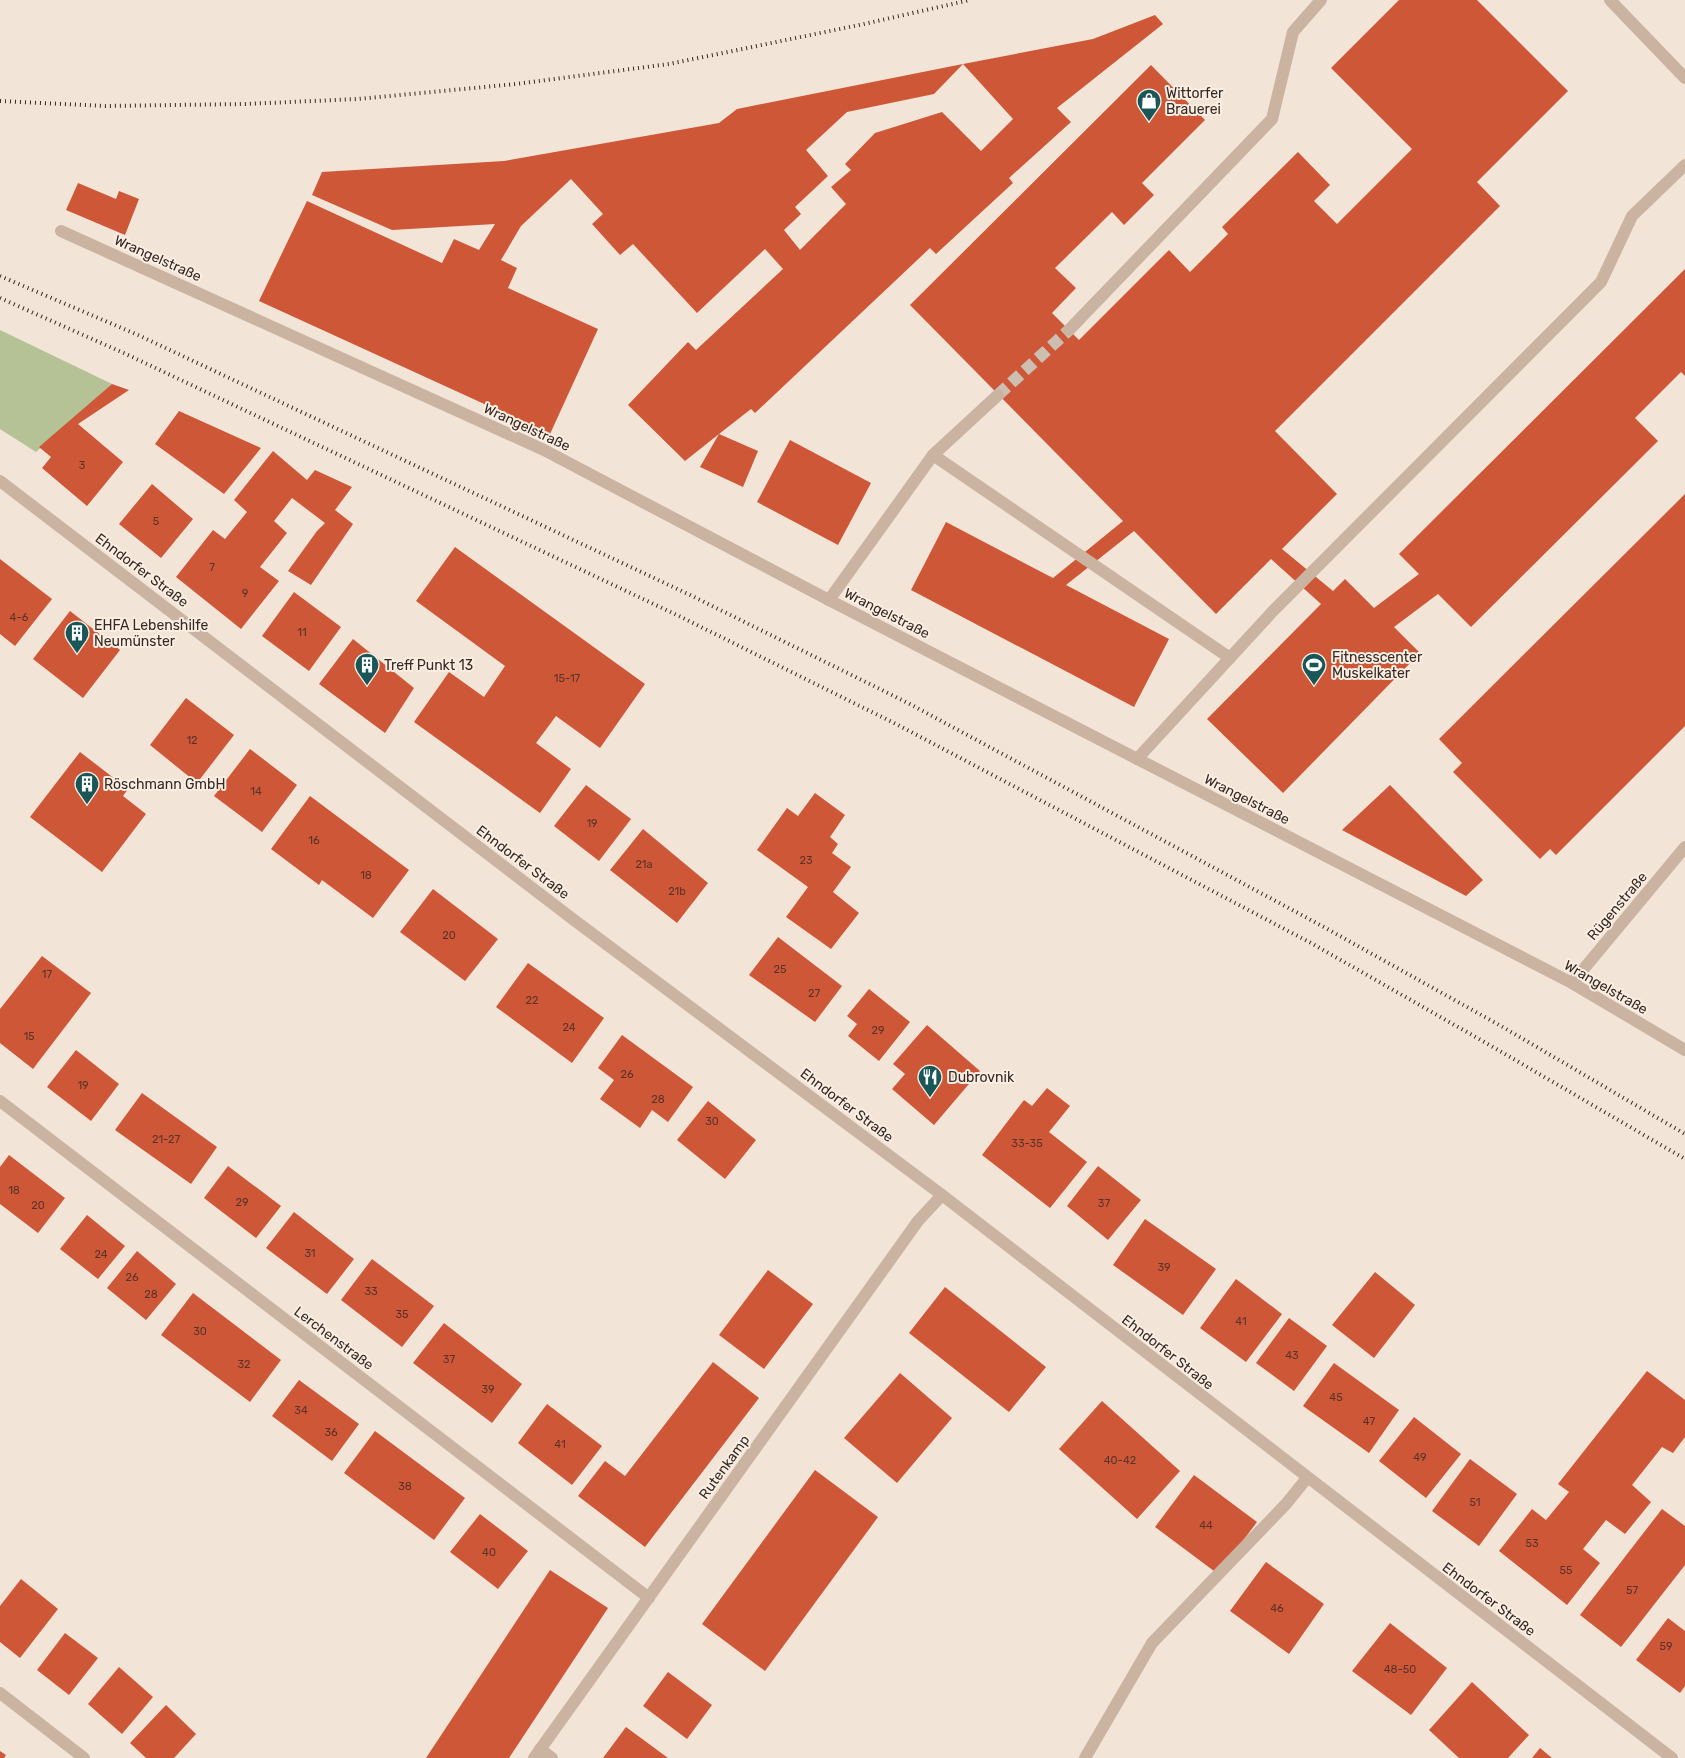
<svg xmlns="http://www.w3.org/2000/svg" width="1685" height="1758" font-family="Rubik,sans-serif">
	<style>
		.green { fill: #b4c295 }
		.building { fill: #ce5738; fill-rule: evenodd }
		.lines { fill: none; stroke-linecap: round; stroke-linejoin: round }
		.minor-tunnel { stroke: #ccbfb2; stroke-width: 12; stroke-dasharray: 12 6; stroke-linecap: butt }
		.minor { stroke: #cbb3a1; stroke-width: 12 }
		.rail { stroke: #342924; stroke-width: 4; stroke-dasharray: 1 4; stroke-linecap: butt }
		.labels { text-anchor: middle; stroke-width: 4; stroke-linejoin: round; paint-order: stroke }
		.number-label { font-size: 11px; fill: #5a3429 }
		.poi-label { font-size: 14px; fill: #342924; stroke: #faeee2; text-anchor: start }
		.street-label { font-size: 14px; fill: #342924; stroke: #faeee2 }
	</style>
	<rect width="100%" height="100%" fill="#f2e4d6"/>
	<path class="green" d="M0 330 112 384 36 452 0 429Z"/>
	<g class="building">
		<path d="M1399 0H1477L1568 91 1477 182 1500 206 1275 431 1337 494 1282 549 1333 591 1345 579 1374 608 1419 574 1399 554 1685 269V376L1681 372 1635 418 1658 441 1471 627 1438 594 1394 627 1420 653 1283 793 1207 719 1321 604 1271 559 1216 614 1134 531 1066 585 1169 639 1134 707 911 590 946 522 1053 578 1123 521 910 305 1151 65 1205 120 1142 183 1154 195 1124 225 1112 212 1055 268 1076 288 1052 313 1079 340 1169 250 1190 272 1228 234 1222 227 1298 152 1330 185 1314 201 1337 224 1412 149 1331 68Z"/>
		<path d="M1155 15 1163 24 1057 108 1071 122 1009 178 1013 183 936 254 930 248 755 413 751 409 719 434 758 451 743 487 700 467 719 434 685 461 628 405 688 342 696 350 783 269 765 249 697 313 633 244 620 255 592 224 603 214 571 179 521 226 501 260 517 268 508 288 598 329 550 434 259 301 307 201 442 263 454 239 479 250 495 224 392 230 312 195 322 172 504 161 719 123 737 109 963 64 1093 39ZM963 64 1013 119 981 151 942 112 875 133 845 164 851 170 831 187 846 204 800 250 784 230 801 214 795 207 828 176 806 150 847 112 934 94Z"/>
		<path d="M78 183 116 199 119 191 139 199 125 235 66 210Z"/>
		<path d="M112 384 129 390 78 424 123 462 87 506 42 468 51 457 39 447Z"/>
		<path d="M179 411 261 448 224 494 155 444Z"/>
		<path d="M790 440 871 483 838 545 757 502Z"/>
		<path d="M273 451 307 480 315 470 352 487 335 510 353 524 311 585 288 571 317 531 325 523 292 498 274 521 287 533 260 567 279 581 241 629 176 577 213 530 225 539 247 512 234 500Z"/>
		<path d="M152 484 193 519 161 558 119 524Z"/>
		<path d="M1685 494V726L1556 855 1550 849 1540 859 1453 772 1462 763 1439 739Z"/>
		<path d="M455 547 645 684 600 748 556 716 536 743 571 769 540 813 414 722 449 672 484 697 505 666 416 601Z"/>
		<path d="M0 559 52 599 15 646 0 634Z"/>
		<path d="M294 592 341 627 309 671 262 636Z"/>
		<path d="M70 611 120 650 83 698 33 659Z"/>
		<path d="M353 639 414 688 385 733 319 684Z"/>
		<path d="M186 698 234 735 197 783 150 745Z"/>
		<path d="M250 749 297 785 262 832 214 796Z"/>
		<path d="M80 752 128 789 123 796 146 814 102 872 30 817Z"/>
		<path d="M586 785 631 819 599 861 554 826Z"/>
		<path d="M1390 785 1483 880 1466 896 1342 830Z"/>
		<path d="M815 793 845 815 830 837 838 844 832 853 851 867 833 892 859 913 831 949 786 917 808 887 757 850 787 808 798 816Z"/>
		<path d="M310 796 409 870 373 918 322 880 319 885 271 849Z"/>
		<path d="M643 829 708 883 677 923 610 870Z"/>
		<path d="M433 889 498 939 465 981 400 932Z"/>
		<path d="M778 937 842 986 815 1022 749 975Z"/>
		<path d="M42 956 91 993 33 1069 0 1043V1009Z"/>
		<path d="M528 963 604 1018 572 1063 496 1007Z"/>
		<path d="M869 989 910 1022 879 1061 848 1036 857 1024 847 1016Z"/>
		<path d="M927 1025 980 1071 934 1125 892 1089 905 1074 893 1064Z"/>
		<path d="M622 1035 693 1087 668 1122 652 1110 640 1128 600 1099 614 1080 598 1068Z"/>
		<path d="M76 1050 119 1084 91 1121 47 1087Z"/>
		<path d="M1047 1088 1070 1106 1049 1132 1087 1162 1050 1208 982 1155 1024 1100 1032 1106Z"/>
		<path d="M142 1093 217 1147 191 1184 115 1130Z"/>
		<path d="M708 1101 756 1140 725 1179 677 1140Z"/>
		<path d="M9 1155 65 1198 38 1233 0 1204V1167Z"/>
		<path d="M228 1166 281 1206 256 1238 204 1198Z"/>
		<path d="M1098 1166 1141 1200 1108 1240 1067 1206Z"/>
		<path d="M294 1212 354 1259 327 1294 266 1248Z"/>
		<path d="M87 1215 125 1246 98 1279 60 1249Z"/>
		<path d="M1145 1219 1216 1269 1183 1315 1113 1265Z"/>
		<path d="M137 1251 176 1284 146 1320 107 1288Z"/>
		<path d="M372 1259 434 1306 402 1347 341 1300Z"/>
		<path d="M768 1270 813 1304 764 1369 719 1335Z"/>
		<path d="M1375 1272 1415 1305 1374 1358 1332 1325Z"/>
		<path d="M1236 1279 1282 1314 1246 1362 1200 1328Z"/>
		<path d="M945 1287 1046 1367 1009 1412 909 1333Z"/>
		<path d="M193 1293 281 1360 250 1402 161 1335Z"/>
		<path d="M1289 1318 1327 1346 1294 1391 1256 1363Z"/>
		<path d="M444 1323 522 1384 492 1423 413 1363Z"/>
		<path d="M713 1362 759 1398 645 1547 578 1496 605 1461 625 1476Z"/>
		<path d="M1334 1363 1399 1410 1369 1453 1303 1406Z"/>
		<path d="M1647 1371 1685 1400V1437L1673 1453 1662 1447 1632 1485 1651 1502 1625 1534 1606 1520 1583 1549 1600 1563 1567 1605 1499 1551 1532 1509 1546 1520 1569 1492 1558 1484Z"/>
		<path d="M900 1373 952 1418 897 1483 844 1438Z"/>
		<path d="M299 1380 359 1424 332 1461 272 1416Z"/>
		<path d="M1102 1401 1180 1471 1137 1519 1059 1449Z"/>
		<path d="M547 1404 602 1446 572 1485 518 1443Z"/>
		<path d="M1414 1417 1461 1454 1426 1498 1379 1461Z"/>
		<path d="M375 1431 465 1498 434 1540 344 1473Z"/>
		<path d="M1470 1459 1517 1494 1479 1546 1432 1511Z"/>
		<path d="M815 1470 878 1517 765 1671 702 1624Z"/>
		<path d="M1194 1475 1257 1522 1218 1574 1155 1527Z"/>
		<path d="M1662 1509 1685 1526V1565L1621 1647 1580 1615Z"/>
		<path d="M480 1514 528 1551 498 1589 450 1552Z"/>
		<path d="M1266 1562 1324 1604 1289 1654 1230 1611Z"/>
		<path d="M550 1570 608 1608 509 1758H426Z"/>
		<path d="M21 1579 58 1609 20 1658 0 1642V1606Z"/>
		<path d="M1668 1618 1685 1631V1686L1680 1693 1636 1660Z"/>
		<path d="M1390 1623 1447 1668 1411 1715 1352 1671Z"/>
		<path d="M65 1633 98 1658 69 1695 37 1670Z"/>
		<path d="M119 1667 153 1697 122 1734 88 1704Z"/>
		<path d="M668 1672 712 1705 687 1739 643 1706Z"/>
		<path d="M1472 1682 1529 1735 1508 1758H1459L1429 1730Z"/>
		<path d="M166 1705 196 1734 174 1758H146L130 1743Z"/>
		<path d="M626 1727 668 1758H603Z"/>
		<path d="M1540 1748 1552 1758H1532Z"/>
		<path d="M0 1751 6 1755 4 1758H0Z"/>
	</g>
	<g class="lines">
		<path class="minor-tunnel" d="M998 395 1069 330"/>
		<g class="minor">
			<path d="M1610 0 1685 78"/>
			<path d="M61 231 544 450 829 600 1572 983 1685 1050"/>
			<path d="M1069 330 1272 119 1293 32 1321 0"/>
			<path d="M933 455 1230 658"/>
			<path d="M0 481 574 920 942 1195 1672 1758"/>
			<path d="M829 600 933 455 998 395"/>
			<path d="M1137 759 1273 611 1601 282 1632 216 1685 165"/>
			<path d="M1572 983 1685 847"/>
			<path d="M0 1101 649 1598"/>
			<path d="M0 1693 84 1758"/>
			<path d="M540 1749 552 1758"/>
			<path d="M534 1758 918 1221 942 1195"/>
			<path d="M1085 1758 1152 1643 1286 1504 1307 1478"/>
		</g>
		<g class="rail">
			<path d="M0 101 105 106 245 104 358 99 516 84 669 64 864 24 970 0"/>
			<path d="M0 276 138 335 688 594 906 702 1322 926 1501 1026 1685 1134"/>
			<path d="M0 298 126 354 681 617 896 724 1311 943 1493 1047 1685 1159"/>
		</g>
	</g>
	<defs>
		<symbol id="shop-pin" viewBox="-11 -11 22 30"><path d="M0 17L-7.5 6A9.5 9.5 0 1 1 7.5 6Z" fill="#185658" stroke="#faeee2"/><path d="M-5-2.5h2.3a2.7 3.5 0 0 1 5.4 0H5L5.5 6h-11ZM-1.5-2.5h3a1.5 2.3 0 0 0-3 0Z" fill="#fff"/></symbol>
		<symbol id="building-pin" viewBox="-11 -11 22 30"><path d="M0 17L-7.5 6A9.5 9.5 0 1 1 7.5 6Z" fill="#185658" stroke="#faeee2"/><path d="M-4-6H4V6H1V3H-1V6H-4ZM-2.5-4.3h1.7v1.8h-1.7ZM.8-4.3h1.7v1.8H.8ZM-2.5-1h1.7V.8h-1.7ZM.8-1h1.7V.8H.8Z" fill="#fff"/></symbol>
		<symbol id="stadium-pin" viewBox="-11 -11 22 30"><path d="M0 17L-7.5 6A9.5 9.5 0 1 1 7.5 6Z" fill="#185658" stroke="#faeee2"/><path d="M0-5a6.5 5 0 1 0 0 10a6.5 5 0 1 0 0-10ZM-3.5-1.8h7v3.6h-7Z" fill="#fff"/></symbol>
		<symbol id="restaurant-pin" viewBox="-11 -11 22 30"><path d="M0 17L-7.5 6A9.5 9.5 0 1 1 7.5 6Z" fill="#185658" stroke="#faeee2"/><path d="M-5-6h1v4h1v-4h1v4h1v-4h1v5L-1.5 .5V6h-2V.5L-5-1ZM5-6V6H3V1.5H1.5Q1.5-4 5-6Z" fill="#fff"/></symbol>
	</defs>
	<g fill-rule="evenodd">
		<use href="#shop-pin" x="1135" y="87" width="28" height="38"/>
		<use href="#building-pin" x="63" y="619" width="28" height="38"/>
		<use href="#building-pin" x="353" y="651" width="28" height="38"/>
		<use href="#stadium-pin" x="1300" y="651" width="28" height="38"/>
		<use href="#building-pin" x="73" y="770" width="28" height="38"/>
		<use href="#restaurant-pin" x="916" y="1063" width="28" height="38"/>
	</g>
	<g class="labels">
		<g class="number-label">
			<text x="82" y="469">3</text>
			<text x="156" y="525">5</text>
			<text x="212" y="571">7</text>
			<text x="245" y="597">9</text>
			<text x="19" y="621">4-6</text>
			<text x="302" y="636">11</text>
			<text x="567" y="682">15-17</text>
			<text x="192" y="744">12</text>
			<text x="256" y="795">14</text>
			<text x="592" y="827">19</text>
			<text x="314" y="844">16</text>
			<text x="806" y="864">23</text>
			<text x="644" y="868">21a</text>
			<text x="366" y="879">18</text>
			<text x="677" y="895">21b</text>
			<text x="449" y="939">20</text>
			<text x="780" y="973">25</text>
			<text x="47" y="978">17</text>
			<text x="814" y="997">27</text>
			<text x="532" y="1004">22</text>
			<text x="569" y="1031">24</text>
			<text x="878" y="1034">29</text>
			<text x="29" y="1040">15</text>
			<text x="627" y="1078">26</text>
			<text x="83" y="1089">19</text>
			<text x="658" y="1103">28</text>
			<text x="712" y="1125">30</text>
			<text x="166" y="1143">21-27</text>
			<text x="1027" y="1147">33-35</text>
			<text x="14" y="1194">18</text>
			<text x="242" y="1206">29</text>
			<text x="1104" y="1207">37</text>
			<text x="38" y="1209">20</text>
			<text x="310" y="1257">31</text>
			<text x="101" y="1258">24</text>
			<text x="1164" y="1271">39</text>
			<text x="132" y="1281">26</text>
			<text x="371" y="1295">33</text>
			<text x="151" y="1298">28</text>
			<text x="402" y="1318">35</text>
			<text x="1241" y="1325">41</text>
			<text x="200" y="1335">30</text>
			<text x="1292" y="1359">43</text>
			<text x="449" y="1363">37</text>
			<text x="244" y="1368">32</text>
			<text x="488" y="1393">39</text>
			<text x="1336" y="1401">45</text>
			<text x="301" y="1414">34</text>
			<text x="1369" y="1425">47</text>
			<text x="331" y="1436">36</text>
			<text x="560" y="1448">41</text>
			<text x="1420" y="1461">49</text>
			<text x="1120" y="1464">40-42</text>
			<text x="405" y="1490">38</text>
			<text x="1475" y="1506">51</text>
			<text x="1206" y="1529">44</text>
			<text x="1532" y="1547">53</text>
			<text x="489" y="1556">40</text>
			<text x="1566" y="1574">55</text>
			<text x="1632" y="1594">57</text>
			<text x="1277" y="1612">46</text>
			<text x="1666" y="1650">59</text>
			<text x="1400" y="1673">48-50</text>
		</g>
		<g class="poi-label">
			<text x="1166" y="98">Wittorfer<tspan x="1166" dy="16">Brauerei</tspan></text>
			<text x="94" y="630">EHFA Lebenshilfe<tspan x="94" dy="16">Neumünster</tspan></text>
			<text x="1332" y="662">Fitnesscenter<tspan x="1332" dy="16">Muskelkater</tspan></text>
			<text x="384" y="670">Treff Punkt 13</text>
			<text x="104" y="789">Röschmann GmbH</text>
			<text x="948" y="1082">Dubrovnik</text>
		</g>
		<g class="street-label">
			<text transform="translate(158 258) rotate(24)" y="5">Wrangelstraße</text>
			<text transform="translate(527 427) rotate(25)" y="5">Wrangelstraße</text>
			<text transform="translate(142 570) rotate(37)" y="5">Ehndorfer Straße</text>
			<text transform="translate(887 613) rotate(27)" y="5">Wrangelstraße</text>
			<text transform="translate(1247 799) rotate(27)" y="5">Wrangelstraße</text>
			<text transform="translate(523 862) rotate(37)" y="5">Ehndorfer Straße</text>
			<text transform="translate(1617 906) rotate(-50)" y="5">Rügenstraße</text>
			<text transform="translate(1606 987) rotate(30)" y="5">Wrangelstraße</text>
			<text transform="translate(847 1105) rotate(37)" y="5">Ehndorfer Straße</text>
			<text transform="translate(334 1338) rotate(37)" y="5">Lerchenstraße</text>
			<text transform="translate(1168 1352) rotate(38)" y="5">Ehndorfer Straße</text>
			<text transform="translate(724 1467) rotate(-54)" y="5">Rutenkamp</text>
			<text transform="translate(1489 1599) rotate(37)" y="5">Ehndorfer Straße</text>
		</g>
	</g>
</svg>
